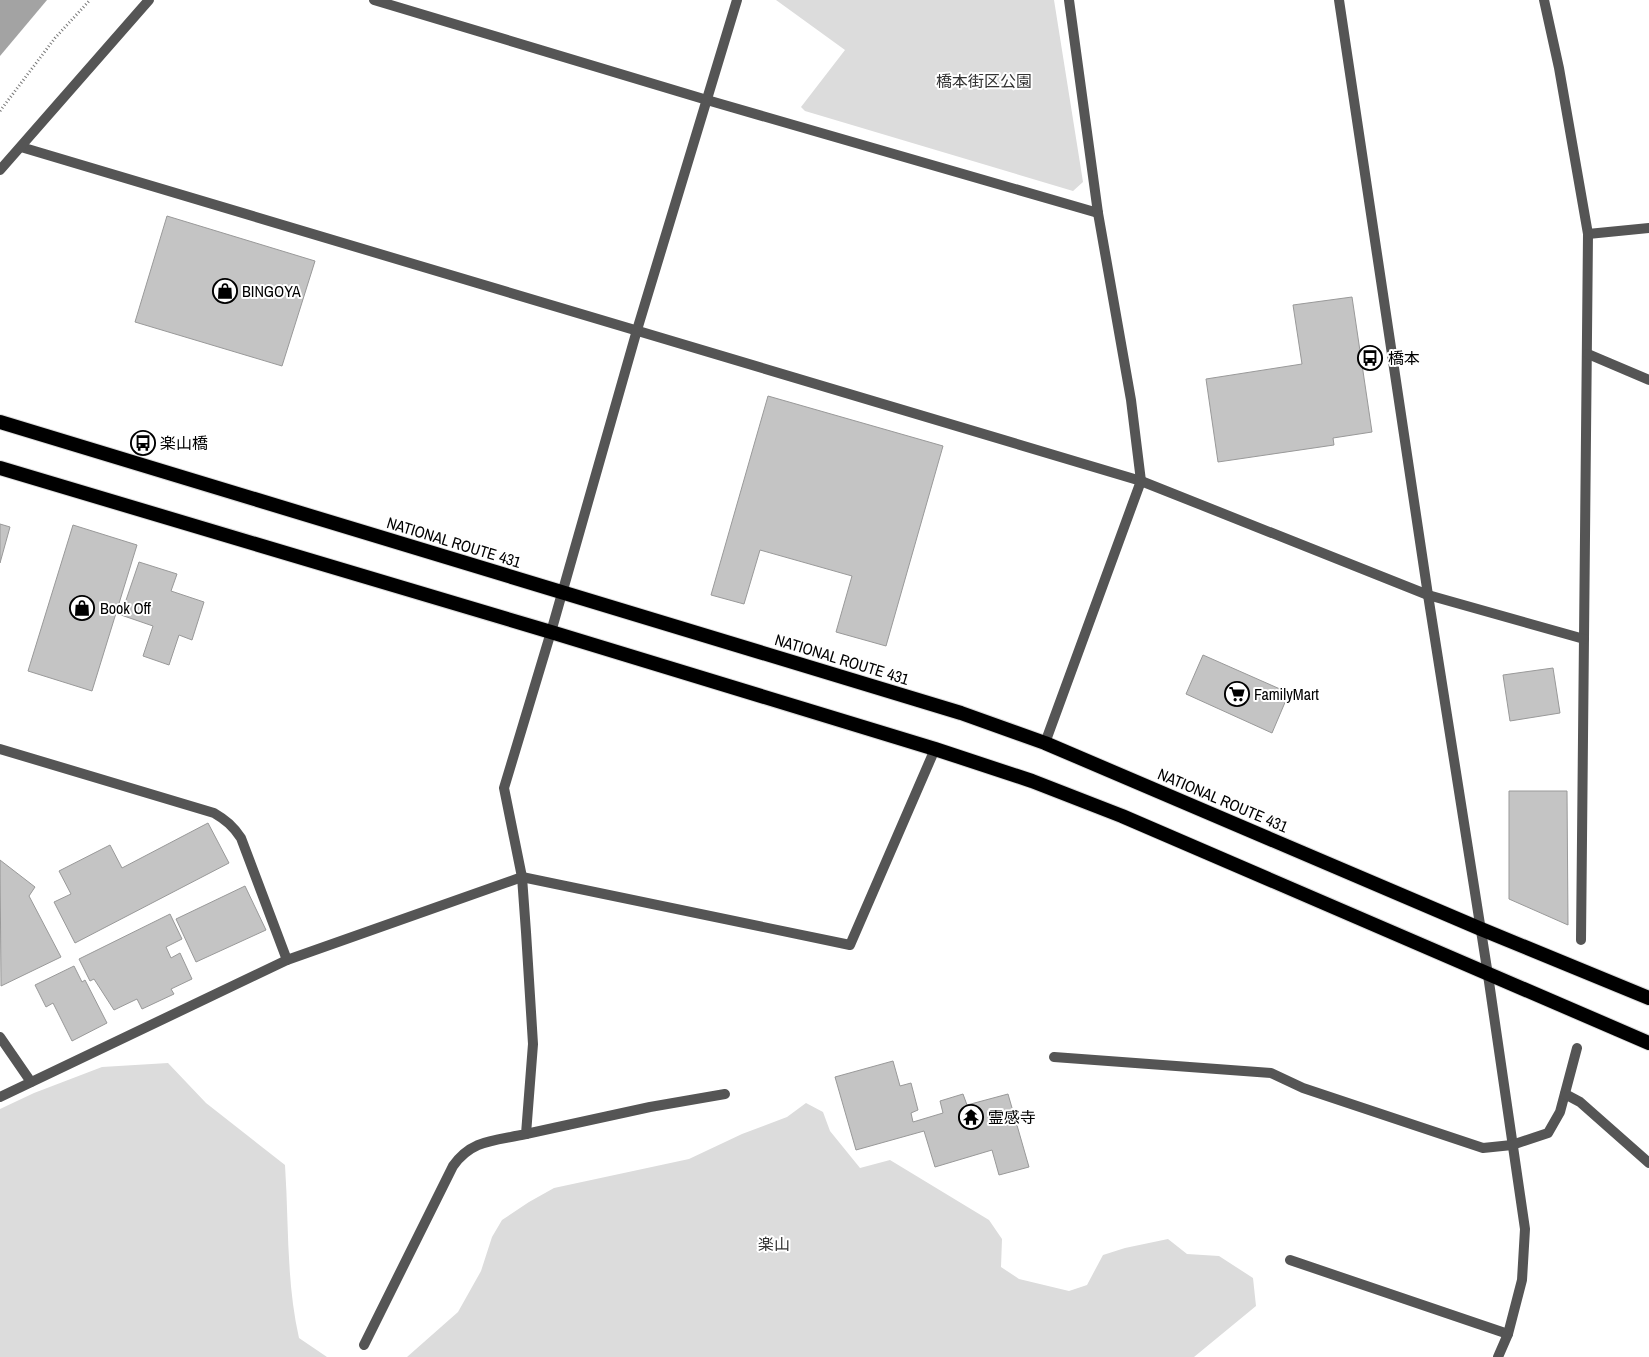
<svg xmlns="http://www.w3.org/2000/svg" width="1649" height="1357" font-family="'Archivo Narrow','Noto Sans JP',sans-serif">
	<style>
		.green { fill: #dcdcdc }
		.water { fill: #a3a3a3 }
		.building { fill: #c4c4c4; stroke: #999 }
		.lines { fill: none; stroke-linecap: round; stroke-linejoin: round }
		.trunk-casing { stroke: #dbdbdb; stroke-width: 16 }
		.path { stroke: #777; stroke-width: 3; stroke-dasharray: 1 2.5; stroke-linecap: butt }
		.service { stroke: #555; stroke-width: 10 }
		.minor { stroke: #555; stroke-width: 10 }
		.tertiary { stroke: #555; stroke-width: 10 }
		.trunk { stroke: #000; stroke-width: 14 }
		.labels { text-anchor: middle; stroke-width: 4; stroke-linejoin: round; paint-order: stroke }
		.park-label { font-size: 16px; fill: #333; stroke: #fff }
		.poi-label { font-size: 16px; fill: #000; stroke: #fff; text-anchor: start }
		.street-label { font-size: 16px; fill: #000; stroke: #fff }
	</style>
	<rect width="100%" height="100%" fill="#fff"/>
	<g class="green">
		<path d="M776 0H1054L1083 182 1073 191 805 111 801 107 845 50Z"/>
		<path d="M168 1063 206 1103 285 1165C289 1224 286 1280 299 1338L327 1357H0V1109L34 1093 102 1067Z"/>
		<path d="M806 1103 823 1112 830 1131 860 1168 890 1160 989 1220 1002 1239 1001 1267 1019 1279 1069 1291 1087 1285 1103 1255 1125 1248 1168 1239 1187 1254 1219 1256 1253 1278 1256 1306 1194 1357H407L458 1312 481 1271 492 1237 502 1220 529 1202 554 1188 689 1159 742 1134 787 1117Z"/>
	</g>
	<path class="water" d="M0 0H47L0 56Z"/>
	<g class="building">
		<path d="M167 216 315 261 282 366 135 322Z"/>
		<path d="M1352 297 1372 432 1333 438 1334 445 1218 462 1206 379 1302 364 1293 305Z"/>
		<path d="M768 396 943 446 886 646 836 632 852 576 760 550 744 604 711 595Z"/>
		<path d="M0 524 10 527 0 563Z"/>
		<path d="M73 525 137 545 92 691 28 671Z"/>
		<path d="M139 562 177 574 171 591 204 602 192 640 179 635 169 665 143 656 153 626 121 615Z"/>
		<path d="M1203 655 1289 693 1272 733 1186 694Z"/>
		<path d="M1553 668 1560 713 1510 721 1503 675Z"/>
		<path d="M1509 791H1567L1568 925 1509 899Z"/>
		<path d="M208 823 229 863 75 943 54 902 71 894 59 871 110 845 122 868Z"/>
		<path d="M0 860 35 887 29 896 61 957 1 986Z"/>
		<path d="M245 886 266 930 196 962 176 919Z"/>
		<path d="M170 914 182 939 166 947 171 958 180 953 192 979 171 989 174 994 142 1009 137 999 114 1010 94 979 90 981 79 959Z"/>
		<path d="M74 966 82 982 85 980 107 1023 72 1041 53 1003 46 1007 35 985Z"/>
		<path d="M893 1061 900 1086 911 1083 918 1110 911 1113 913 1122 943 1113 940 1101 963 1094 967 1105 1008 1094 1029 1167 999 1175 992 1150 935 1167 924 1131 856 1150 835 1077Z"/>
	</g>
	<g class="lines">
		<defs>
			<g id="trunk">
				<path d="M0 422 961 713 1045 743 1481 929 1649 998"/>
				<path d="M0 468 551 632 935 749 1032 781 1122 816 1649 1043"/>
			</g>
		</defs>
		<use href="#trunk" class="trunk-casing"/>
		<path class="path" d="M0 111 55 38 90 0"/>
		<g class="service">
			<path d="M526 1134 650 1107 725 1094"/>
			<path d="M1290 1260 1508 1334"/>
		</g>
		<g class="minor">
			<path d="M374 0 707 100 1098 213"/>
			<path d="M1544 0 1559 68 1588 234 1581 940"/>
			<path d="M21 147 1141 481 1428 595 1584 639"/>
			<path d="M0 170 149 0"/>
			<path d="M1588 234 1649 228"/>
			<path d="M1588 354 1649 380"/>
			<path d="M1045 743 1141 481 1131 400 1098 213 1069 0"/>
			<path d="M0 749 214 813C226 820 233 826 241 838L287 960"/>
			<path d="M1488 975 1525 1229 1522 1280 1508 1334 1498 1357"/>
			<path d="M0 1037 31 1082"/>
			<path d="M1054 1057 1271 1073 1303 1088 1483 1148 1512 1145 1548 1133 1560 1112 1577 1048"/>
			<path d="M1565 1094 1580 1102 1649 1163"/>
			<path d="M0 1097 287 960 522 877 850 945 935 749"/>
			<path d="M364 1345 453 1166C472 1139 495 1141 526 1134L533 1044 526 932 522 877 504 788 551 632 637 330 737 0"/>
		</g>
		<path class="tertiary" d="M1339 0 1428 595 1488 975"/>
		<use href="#trunk" class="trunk"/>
	</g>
	<defs>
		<symbol id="shop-ring" viewBox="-11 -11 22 22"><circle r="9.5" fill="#fff" stroke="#000" stroke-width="1.5"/><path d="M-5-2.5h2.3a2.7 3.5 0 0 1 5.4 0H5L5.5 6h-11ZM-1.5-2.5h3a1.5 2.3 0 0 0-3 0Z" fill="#000"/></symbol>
		<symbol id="bus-ring" viewBox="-11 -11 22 22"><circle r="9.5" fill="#fff" stroke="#000" stroke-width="1.5"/><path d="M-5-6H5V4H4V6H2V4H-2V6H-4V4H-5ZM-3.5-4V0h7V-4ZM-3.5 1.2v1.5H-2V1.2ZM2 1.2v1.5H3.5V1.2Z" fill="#000"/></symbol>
		<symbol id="supermarket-ring" viewBox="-11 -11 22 22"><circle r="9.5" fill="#fff" stroke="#000" stroke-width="1.5"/><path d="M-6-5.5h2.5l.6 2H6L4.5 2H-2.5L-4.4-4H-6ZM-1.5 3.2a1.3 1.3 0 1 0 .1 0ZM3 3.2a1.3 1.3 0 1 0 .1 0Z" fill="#000"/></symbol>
		<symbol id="temple-ring" viewBox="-11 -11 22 22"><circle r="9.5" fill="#fff" stroke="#000" stroke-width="1.5"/><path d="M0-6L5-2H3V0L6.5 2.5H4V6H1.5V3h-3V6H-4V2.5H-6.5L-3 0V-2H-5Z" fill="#000"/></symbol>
	</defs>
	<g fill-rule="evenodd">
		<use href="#shop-ring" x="211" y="277" width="28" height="28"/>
		<use href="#bus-ring" x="1356" y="344" width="28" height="28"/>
		<use href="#bus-ring" x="129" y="429" width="28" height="28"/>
		<use href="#shop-ring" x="68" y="594" width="28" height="28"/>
		<use href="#supermarket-ring" x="1223" y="680" width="28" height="28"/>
		<use href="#temple-ring" x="957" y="1103" width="28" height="28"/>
	</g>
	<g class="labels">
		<g class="park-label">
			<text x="984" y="87">橋本街区公園</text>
			<text x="774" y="1250">楽山</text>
		</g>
		<g class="poi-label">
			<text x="242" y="297">BINGOYA</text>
			<text x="1388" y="364">橋本</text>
			<text x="160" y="449">楽山橋</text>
			<text x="100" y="614">Book Off</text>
			<text x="1254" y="700">FamilyMart</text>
			<text x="988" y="1123">霊感寺</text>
		</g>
		<g class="street-label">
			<text transform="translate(454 542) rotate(17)" y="6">NATIONAL ROUTE 431</text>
			<text transform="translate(842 659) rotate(17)" y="6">NATIONAL ROUTE 431</text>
			<text transform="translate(1223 800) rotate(23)" y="6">NATIONAL ROUTE 431</text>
		</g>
	</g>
</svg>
